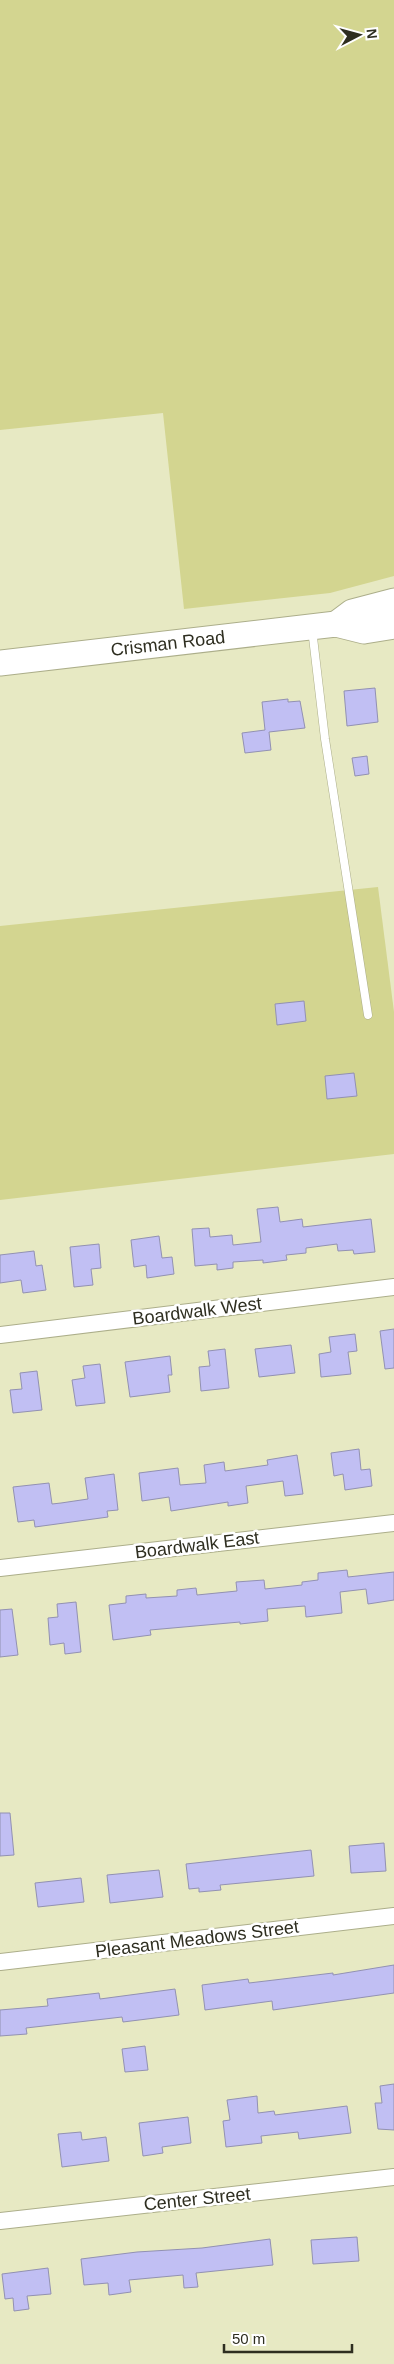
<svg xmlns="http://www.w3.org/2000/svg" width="394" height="2364" font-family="Helvetica,sans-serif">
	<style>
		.green { fill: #d3d590 }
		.building { fill: #c1bff3; stroke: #9291b2 }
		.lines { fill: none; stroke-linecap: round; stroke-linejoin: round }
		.service-casing { stroke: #acae8a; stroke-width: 9 }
		.minor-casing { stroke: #acae8a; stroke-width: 18 }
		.primary-casing { stroke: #acae8a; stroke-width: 27 }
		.service { stroke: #fff; stroke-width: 8 }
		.minor { stroke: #fff; stroke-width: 16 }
		.primary { stroke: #fff; stroke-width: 25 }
		.labels { text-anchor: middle; stroke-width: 5; stroke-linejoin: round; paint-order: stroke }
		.street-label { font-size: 18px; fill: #2e2e20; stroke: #fff }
	</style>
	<rect width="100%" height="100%" fill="#e7e9c3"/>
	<g class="green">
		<path d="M0 0H394V576L330 593 184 609 163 413 0 430Z"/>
		<path d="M378 887 394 1012V1154L0 1200V926Z"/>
	</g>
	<g class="building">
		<path d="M375 688 378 722 347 726 344 691Z"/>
		<path d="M288 699V702L300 701 305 728 269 732 271 750 245 753 242 733 265 730 262 702Z"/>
		<path d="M367 756 369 774 355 776 352 758Z"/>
		<path d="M304 1001 306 1021 277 1025 275 1004Z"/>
		<path d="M354 1073 357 1096 327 1099 325 1076Z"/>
		<path d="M278 1207 280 1222 302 1219 303 1227 371 1219 375 1252 354 1254 353 1250 338 1251 337 1244 306 1248V1253L286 1255 287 1260 263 1263V1260L233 1262V1268L217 1270V1264L195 1266 192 1229 209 1228 210 1237 232 1235 233 1245 261 1242 257 1209Z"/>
		<path d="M159 1236 162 1258 172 1257 174 1274 147 1278 146 1265 134 1267 131 1240Z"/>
		<path d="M99 1244 101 1268 91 1269 93 1285 74 1287 70 1247Z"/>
		<path d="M34 1251 36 1266 42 1265 46 1290 23 1293 21 1280 0 1283V1255Z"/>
		<path d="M394 1329V1368L385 1369 380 1331Z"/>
		<path d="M355 1334 357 1351 348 1352 351 1374 321 1377 319 1354 331 1352 329 1337Z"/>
		<path d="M291 1345 295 1373 259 1377 255 1349Z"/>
		<path d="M225 1349 229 1388 201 1391 199 1367 210 1366 208 1351Z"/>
		<path d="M170 1356 172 1375H168L170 1392 130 1397 125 1362Z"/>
		<path d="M100 1364 105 1403 76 1406 72 1380 85 1378 83 1366Z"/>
		<path d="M37 1371 42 1410 13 1413 10 1390 22 1389 20 1373Z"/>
		<path d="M359 1449 361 1470 370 1469 372 1486 345 1490 343 1474 334 1476 331 1453Z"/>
		<path d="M297 1455 303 1494 285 1496 283 1481 246 1486 248 1503 228 1506V1502L171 1511 169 1497 142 1501 139 1473 178 1468 180 1485 206 1483 204 1465 224 1462 225 1471 268 1465 267 1460Z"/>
		<path d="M114 1474 118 1510 107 1511 108 1517 35 1527 34 1520 18 1522 13 1487 49 1483 52 1504 61 1503 88 1499 85 1478Z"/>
		<path d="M347 1570 348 1577 394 1572V1600L368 1604 366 1589 340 1592 342 1613 306 1617 305 1606 267 1609 268 1621 240 1624V1622L150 1630 151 1635 113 1640 109 1605 126 1603V1596L146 1594V1598L177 1596V1590L196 1588 197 1595 237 1591 236 1582 264 1580 265 1589 302 1585V1582L318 1580V1573Z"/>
		<path d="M76 1602 81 1652 65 1654 64 1643 50 1645 48 1618 58 1617 57 1604Z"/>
		<path d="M12 1609 18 1655 0 1657V1610Z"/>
		<path d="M0 1813H10L14 1855 0 1856Z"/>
		<path d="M384 1843 386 1871 351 1873 349 1846Z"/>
		<path d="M311 1850 314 1876 220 1885 221 1890 199 1892V1888L189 1889 186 1864Z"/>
		<path d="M159 1870 163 1897 110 1903 107 1875Z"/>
		<path d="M81 1878 84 1902 38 1907 35 1883Z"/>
		<path d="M394 1965V1993L273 2010 272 2001 205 2010 202 1985 248 1979 249 1983 333 1973V1975Z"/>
		<path d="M175 1989 179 2015 123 2022 122 2017 26 2028 27 2034 0 2036V2010L48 2006 47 1999 99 1993 100 1999Z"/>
		<path d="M145 2046 148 2070 125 2072 122 2049Z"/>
		<path d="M394 2084V2130L378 2129 375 2103H382L380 2086Z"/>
		<path d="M257 2096 258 2113 274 2111 275 2115 347 2106 351 2133 299 2139 298 2132 261 2136 262 2143 226 2147 223 2121 230 2120 227 2100Z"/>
		<path d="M188 2117 191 2143 162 2147 163 2153 143 2156 139 2123Z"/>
		<path d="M81 2132 82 2140 106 2137 109 2161 62 2167 58 2134Z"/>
		<path d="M357 2237 359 2261 313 2264 311 2240Z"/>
		<path d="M270 2239 273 2265 196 2273 198 2287 184 2288 183 2275 129 2280 131 2292 109 2295 108 2283 84 2285 81 2259 137 2252 202 2248Z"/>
		<path d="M48 2268 51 2294 27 2296 29 2309 14 2311 13 2298 5 2299 2 2274Z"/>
	</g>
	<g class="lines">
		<defs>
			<path id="service" d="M312 629 325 739 368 1015"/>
			<g id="minor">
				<path d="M0 1335 394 1287"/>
				<path d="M0 1568 394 1523"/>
				<path d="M0 1962 394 1916"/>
				<path d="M0 2221 394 2177"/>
			</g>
			<g id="primary">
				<path d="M336 624 352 612 394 601"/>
				<path id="s1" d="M0 663 336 624 364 631 394 626"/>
			</g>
		</defs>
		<use href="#service" class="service-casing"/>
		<use href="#minor" class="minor-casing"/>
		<use href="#primary" class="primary-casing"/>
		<use href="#service" class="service"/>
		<use href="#minor" class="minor"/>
		<use href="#primary" class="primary"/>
	</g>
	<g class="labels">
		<g class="street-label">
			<text dy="6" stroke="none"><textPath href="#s1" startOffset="169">Crisman Road</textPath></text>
			<text transform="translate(197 1311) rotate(-7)" y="6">Boardwalk West</text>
			<text transform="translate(197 1545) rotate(-7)" y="6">Boardwalk East</text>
			<text transform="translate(197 1939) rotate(-7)" y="6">Pleasant Meadows Street</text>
			<text transform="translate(197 2199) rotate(-6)" y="6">Center Street</text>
		</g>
	</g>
	<g transform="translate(359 35) rotate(84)" stroke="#ffffff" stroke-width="4" paint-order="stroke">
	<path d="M0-4L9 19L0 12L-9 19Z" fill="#2e2e20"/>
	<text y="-8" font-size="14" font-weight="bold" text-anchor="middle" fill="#2e2e20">N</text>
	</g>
	<path d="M224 2344v8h128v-8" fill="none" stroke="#2e2e20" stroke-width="2.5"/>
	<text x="232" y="2344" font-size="15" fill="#2e2e20" stroke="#ffffff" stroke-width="4" paint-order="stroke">50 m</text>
</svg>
